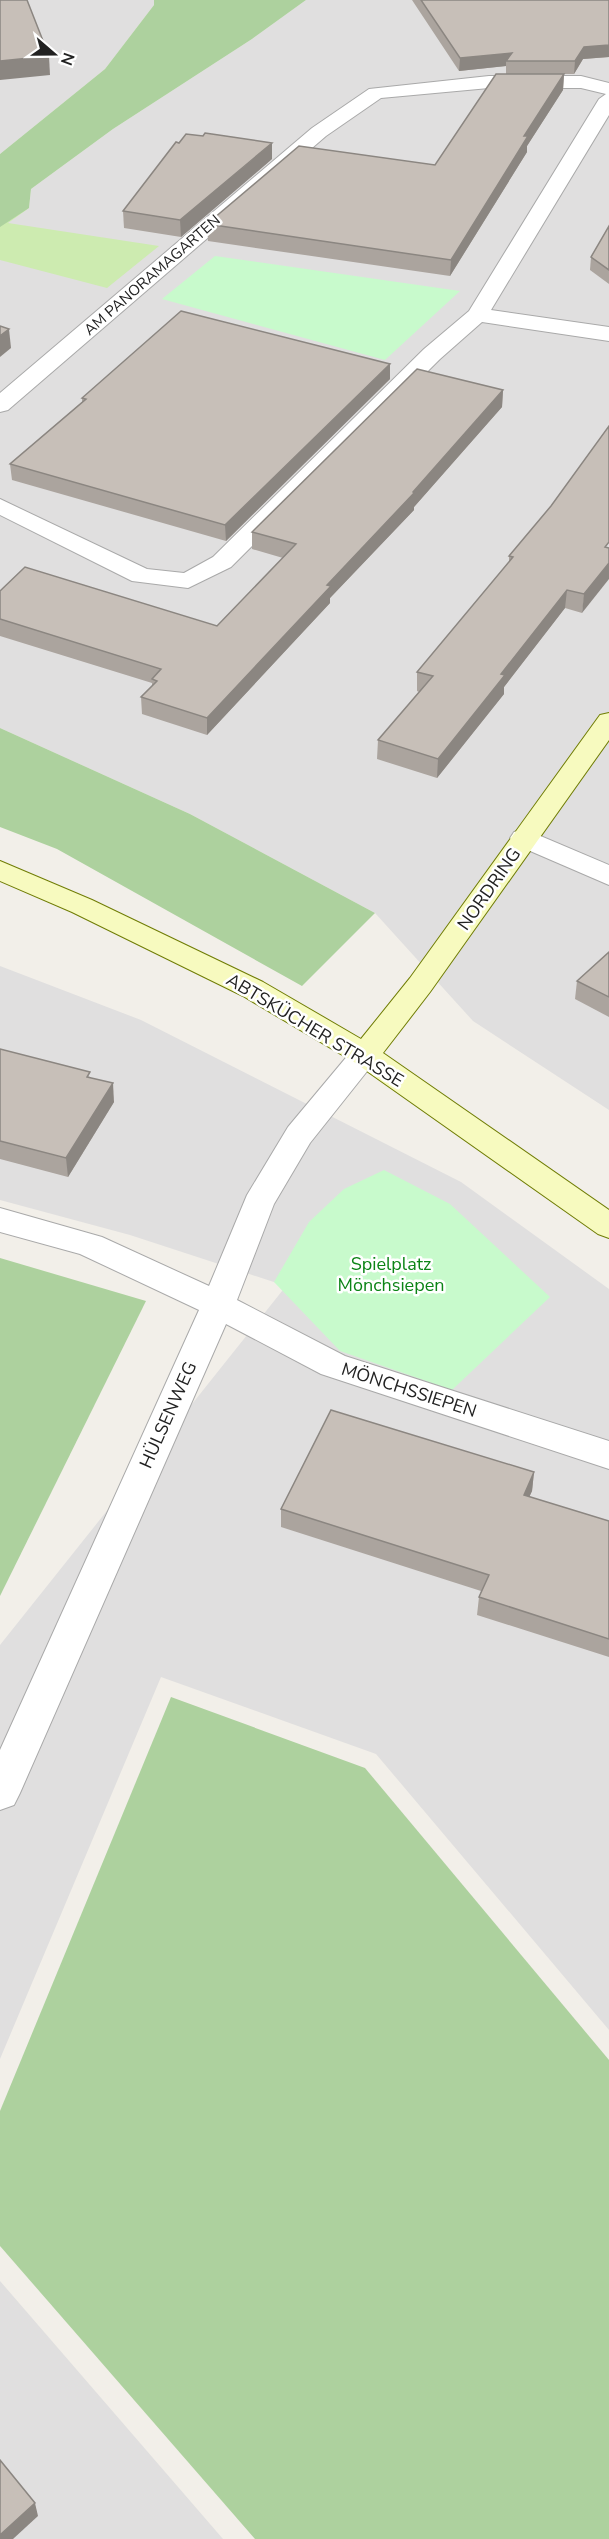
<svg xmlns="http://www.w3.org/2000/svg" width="609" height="2539" font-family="'Nunito Sans',sans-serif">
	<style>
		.residential { fill: #e0dfdf }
		.grass { fill: #cdebb0 }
		.forest { fill: #add19e }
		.park { fill: #c8facc }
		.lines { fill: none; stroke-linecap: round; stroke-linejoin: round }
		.street-casing { stroke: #a9a9a9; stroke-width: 2 }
		.secondary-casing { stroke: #707d05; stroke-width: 2 }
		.street { fill: #fff; fill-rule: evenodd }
		.secondary { fill: #f7fabf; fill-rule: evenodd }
		.wall { fill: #aba49e }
		.shaded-wall { fill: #8b8681 }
		.building { fill: #c7bfb8; stroke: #8b8681; stroke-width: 1.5 }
		.labels { text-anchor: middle; stroke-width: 5; stroke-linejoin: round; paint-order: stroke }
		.far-street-label { font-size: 15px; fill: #222; stroke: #fff }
		.street-label { font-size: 18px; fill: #222; stroke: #fff }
		.park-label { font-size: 18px; fill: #0c8416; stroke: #fff }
	</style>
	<rect width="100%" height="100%" fill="#f2efe9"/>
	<g class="residential">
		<path d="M0 0H154V5L105 69 0 154Z"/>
		<path d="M306 0H609V1110L473 1021 375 913 190 814 0 728V227L29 208 31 189 113 129 252 39Z"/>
		<path d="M0 966 141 1020 461 1182 609 1289V2030L376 1754 161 1677 0 2059V1645L286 1286 130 1235 0 1200Z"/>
		<path d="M0 2281 223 2539H0Z"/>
	</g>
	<path class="grass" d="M29 208 8 223 159 246 107 288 0 260V214Z"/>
	<g class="forest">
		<path d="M154 0H306L252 39 113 129 31 189 29 208 0 227V154L105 69 154 5Z"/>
		<path d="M0 728 190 814 375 913 302 986 57 849 0 827Z"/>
		<path d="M0 1258 146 1301 0 1596Z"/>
		<path d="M171 1697 365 1768 609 2060V2539H255L0 2246V2111Z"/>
	</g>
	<g class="park">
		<path d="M215 256 460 291 385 360 162 299Z"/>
		<path d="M384 1170 450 1204 550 1297 452 1390 340 1351 274 1282 309 1222 344 1189Z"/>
	</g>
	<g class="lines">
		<defs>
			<g id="street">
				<path d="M489 76H581L609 83V115L491 310 609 327V341L482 322 440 359 231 567 188 588 132 581 0 515V499L147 569 184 573 213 557 424 349 469 311 599 99 606 94 581 88H489L381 98 326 136 8 410 0 412V393L312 128 369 89Z"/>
				<path d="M524 829 609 865V885L514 844 510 838 514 832Z"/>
				<path d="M365 1045 376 1048 380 1055 310 1143 274 1204 237 1300 345 1356 609 1441V1469L321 1374 226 1324 20 1793 14 1805 0 1810V1750L199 1310 80 1254 0 1232V1208L102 1237 209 1286 247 1195 288 1127 354 1048Z"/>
			</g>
			<path id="secondary" d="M609 713V740L430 992 383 1053 609 1210V1238L598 1234 354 1062 243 996 72 912 0 881V861L92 900 263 982 361 1039 410 978 600 715Z"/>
		</defs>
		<use href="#street" class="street-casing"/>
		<use href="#secondary" class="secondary-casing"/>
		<use href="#street" class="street"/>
		<use href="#secondary" class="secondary"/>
	</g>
	<g class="wall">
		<path d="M412 0H609V57L583 59 574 74H506V66L459 71Z"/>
		<path d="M564 74 563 90 527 146V152L450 276 208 241 207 224 435 165Z"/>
		<path d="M272 159 181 237 124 228 123 211Z"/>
		<path d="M609 226V284L590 270 591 257Z"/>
		<path d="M390 379 226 541 12 480 10 464 82 402V398Z"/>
		<path d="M503 390 502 407 414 507V510L330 598V603L207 735 142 714 141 697 152 686V683L0 636V591L217 626 283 558 252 549V532Z"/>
		<path d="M609 426 582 613 565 608 504 687V694L437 778 377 759 378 740 419 692 417 691V672L509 562V556L551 506Z"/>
		<path d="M609 952V1017L575 999 577 981Z"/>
		<path d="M0 1049 90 1077 114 1102 68 1177 0 1159Z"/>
		<path d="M534 1472 532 1491 529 1497 609 1521V1657L477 1615 479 1597 481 1591 281 1527V1509Z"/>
	</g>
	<g class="shaded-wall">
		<path d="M609 45V57L583 59 574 74 575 61 584 47Z"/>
		<path d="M512 53 506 61V66L459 71 460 58Z"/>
		<path d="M49 56 50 75 0 80V61Z"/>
		<path d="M564 74 563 90 527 146V152L450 276 451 260 524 136Z"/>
		<path d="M272 143V159L181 237 180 220Z"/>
		<path d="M9 329 11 348 0 357V336Z"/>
		<path d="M390 364V379L226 541 225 525Z"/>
		<path d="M503 390 502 407 414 507V510L330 598V603L207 735V718L327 585 413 492Z"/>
		<path d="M609 563V579L582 613 584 594Z"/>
		<path d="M567 590 565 608 504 687V694L437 778 438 759 501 674Z"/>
		<path d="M113 1083 114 1102 68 1177 66 1158Z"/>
		<path d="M534 1472 532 1491 522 1513 524 1495Z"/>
		<path d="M35 2503 38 2516 13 2539H0V2535Z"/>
	</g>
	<g class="building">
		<path d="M0 0H27L49 56 0 61Z"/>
		<path d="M421 0H609V45L584 47 575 61H506L512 53 460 58Z"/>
		<path d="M496 74H564L524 136H528L451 260 207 224 299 146 435 165Z"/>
		<path d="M205 133 272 143 180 220 123 211 176 142 179 143 186 134 203 136Z"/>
		<path d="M609 226V270L591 257Z"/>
		<path d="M181 311 390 364 225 525 10 464 86 399 82 398Z"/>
		<path d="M0 326 9 329 0 336Z"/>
		<path d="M417 369 503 390 413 492 414 493 327 585 331 586 207 718 141 697 157 681 152 679 161 669 0 619V591L25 567 217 626 296 544 252 532Z"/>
		<path d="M609 426V542L605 547 609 548V563L584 594 567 590 501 674 505 675 438 759 378 740 433 676 417 672 513 557 509 556 551 506Z"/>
		<path d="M609 952V997L577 981Z"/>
		<path d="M0 1049 90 1072 87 1077 113 1083 66 1158 0 1141Z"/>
		<path d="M331 1410 534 1472 524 1495 609 1521V1639L479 1597 489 1575 281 1509Z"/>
		<path d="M0 2460 35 2503 0 2535Z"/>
	</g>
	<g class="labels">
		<g class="far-street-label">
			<text transform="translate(152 275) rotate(-41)" y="5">AM PANORAMAGARTEN</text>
		</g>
		<g class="street-label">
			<text transform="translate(489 889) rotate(-55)" y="6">NORDRING</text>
			<text transform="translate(315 1030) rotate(31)" y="6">ABTSKÜCHER STRASSE</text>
			<text transform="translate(409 1390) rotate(18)" y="6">MÖNCHSSIEPEN</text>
			<text transform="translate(168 1415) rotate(-66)" y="6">HÜLSENWEG</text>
		</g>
		<g class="park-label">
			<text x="391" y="1270">Spielplatz<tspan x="391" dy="21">Mönchsiepen</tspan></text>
		</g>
	</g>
	<g transform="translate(54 54) rotate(110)" stroke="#ffffff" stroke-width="4.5" paint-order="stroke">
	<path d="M0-4.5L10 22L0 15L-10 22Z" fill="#222222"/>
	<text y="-9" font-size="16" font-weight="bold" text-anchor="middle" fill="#222222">N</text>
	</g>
</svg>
